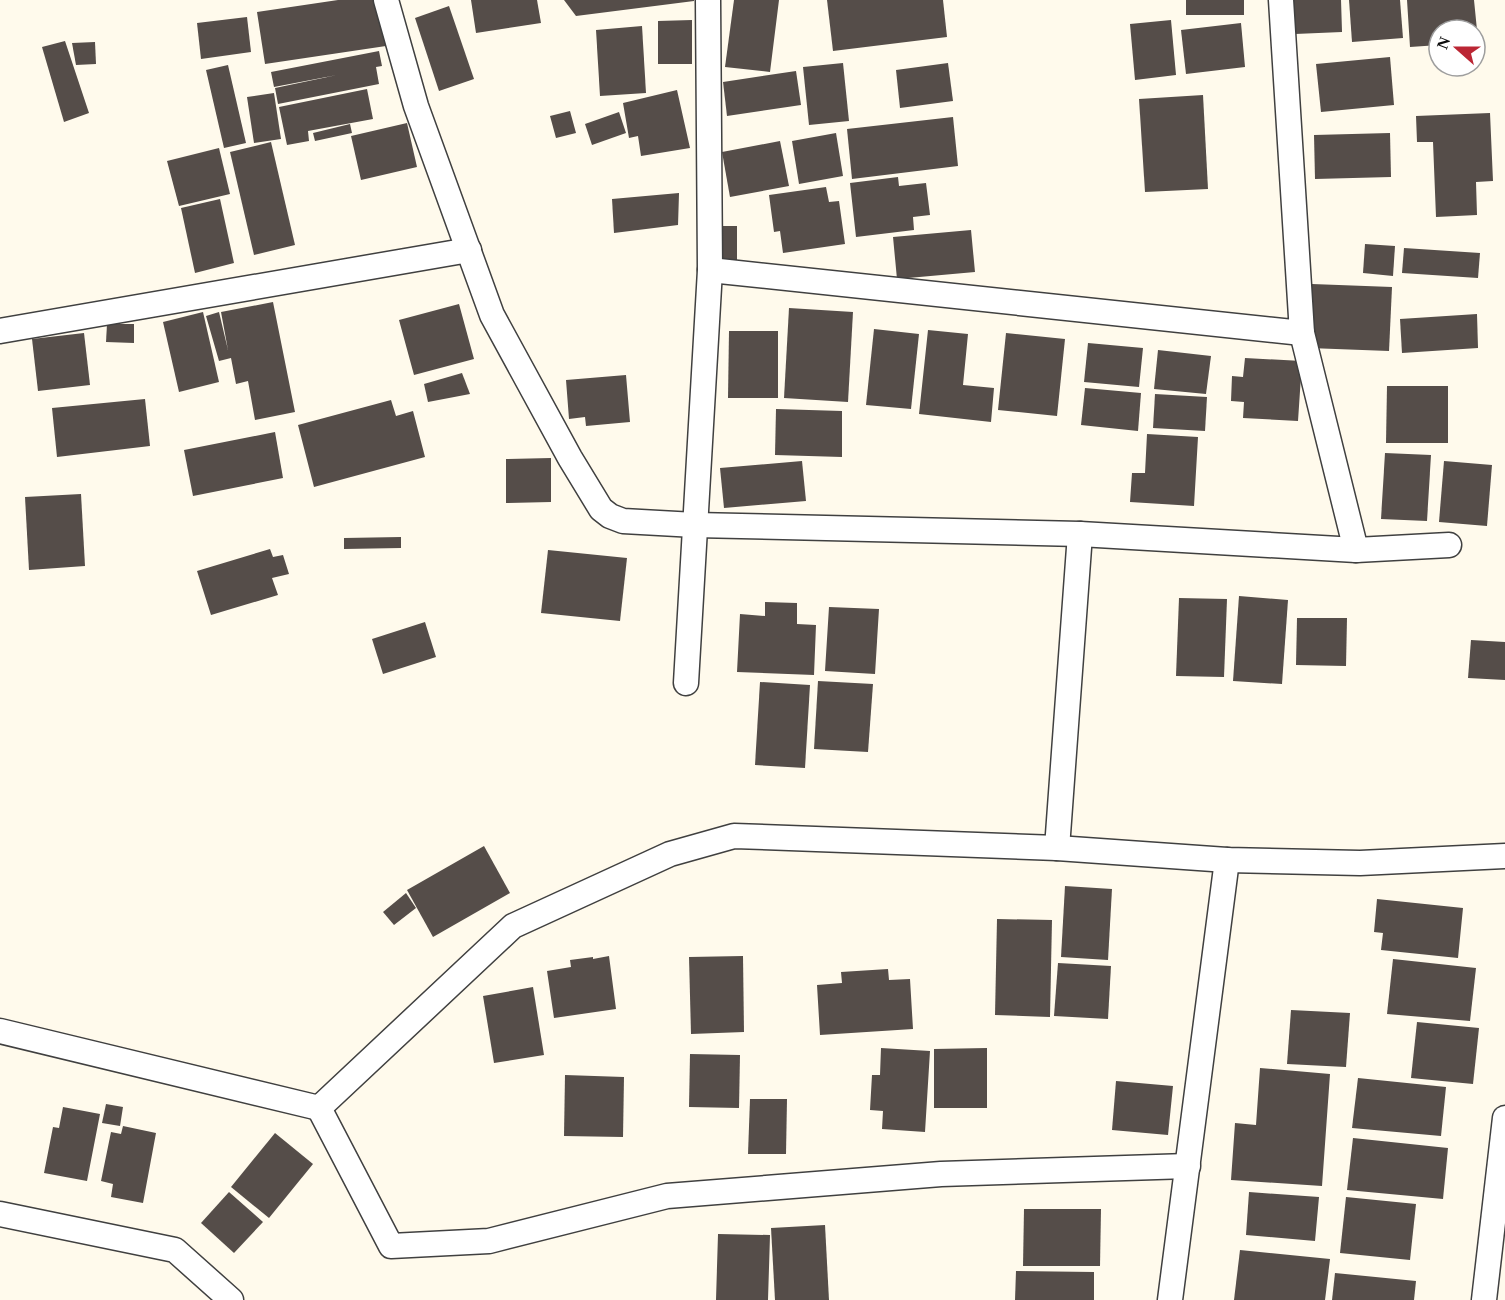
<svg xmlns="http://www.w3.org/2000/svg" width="1505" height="1300" font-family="Georgia,serif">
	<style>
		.building { fill: #554d49 }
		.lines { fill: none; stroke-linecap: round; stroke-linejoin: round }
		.minor-casing { stroke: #404040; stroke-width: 27 }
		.minor { stroke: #fff; stroke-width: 24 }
	</style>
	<rect width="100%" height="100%" fill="#fffaec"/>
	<g class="building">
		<path d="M338 0H380L386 46 265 64 257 12Z"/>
		<path d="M471 0H537L541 23 476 33Z"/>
		<path d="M564 0H694V1L576 16Z"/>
		<path d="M734 0H779L770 72 725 67Z"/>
		<path d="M827 0H943L947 37 833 51Z"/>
		<rect x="1186" y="0" width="58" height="15"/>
		<path d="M1293 0H1341L1342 32 1295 34Z"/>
		<path d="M1349 0H1400L1403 38 1352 42Z"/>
		<path d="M1407 0H1474L1477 30H1439V45L1410 47Z"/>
		<path d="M449 6 474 79 439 91 415 18Z"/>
		<path d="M247 17 251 52 201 59 197 23Z"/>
		<path d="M692 20V64H658V21Z"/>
		<path d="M1171 20 1176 75 1135 80 1130 24Z"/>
		<path d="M1241 23 1245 67 1186 74 1181 30Z"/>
		<path d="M642 26 646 93 600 96 596 30Z"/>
		<path d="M65 41 89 113 64 122 42 47Z"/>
		<path d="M95 42 96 64 76 65 72 43Z"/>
		<path d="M379 51 382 66 376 67 379 84 278 104 275 88 337 75 274 87 271 72Z"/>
		<path d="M1390 57 1394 105 1321 112 1316 64Z"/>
		<path d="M843 63 849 121 809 125 803 67Z"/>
		<path d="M948 63 953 101 900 108 896 70Z"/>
		<path d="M228 65 246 143 224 148 206 70Z"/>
		<path d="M796 71 801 105 727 116 723 82Z"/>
		<path d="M367 89 373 119 308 131 309 141 287 145 279 107Z"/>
		<path d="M677 90 690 148 641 156 638 136 629 138 623 103Z"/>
		<path d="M274 93 281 139 254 143 247 97Z"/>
		<path d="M1203 95 1208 189 1145 192 1139 99Z"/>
		<path d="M570 111 576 133 556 138 550 116Z"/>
		<path d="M619 112 626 133 592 145 585 124Z"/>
		<path d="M1490 113 1493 181 1476 182 1477 215 1436 217 1433 142H1417L1416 116Z"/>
		<path d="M953 117 958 166 852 179 847 129Z"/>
		<path d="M407 123 417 167 361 180 351 136Z"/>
		<path d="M350 124 352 133 315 141 313 133Z"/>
		<path d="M836 133 843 176 799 184 792 141Z"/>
		<path d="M1390 133 1391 177 1315 179 1314 135Z"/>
		<path d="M780 141 789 186 730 197 722 152Z"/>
		<path d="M271 142 295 245 254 255 230 152Z"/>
		<path d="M219 148 230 194 179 206 167 161Z"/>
		<path d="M898 177 899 186 926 183 930 215 913 217 914 230 856 237 850 183Z"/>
		<path d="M826 187 829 202 839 201 845 244 783 253 780 231 774 232 769 195Z"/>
		<path d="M679 193 678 225 614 233 612 199Z"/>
		<path d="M220 199 234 263 195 273 181 208Z"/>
		<path d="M716 226H737V262H717Z"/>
		<path d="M971 230 975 272 897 279 893 237Z"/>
		<path d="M1365 244 1395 246 1393 276 1363 273Z"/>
		<path d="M1404 248 1480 253 1478 278 1402 273Z"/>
		<path d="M1312 284 1392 287 1389 351 1309 348Z"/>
		<path d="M273 302 295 412 255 420 248 381 236 384 231 358 219 361 206 316 219 312 228 350 221 312Z"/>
		<path d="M459 304 474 359 414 375 399 320Z"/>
		<path d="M789 308 853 312 848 402 784 398Z"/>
		<path d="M203 312 219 382 179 392 163 322Z"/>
		<path d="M1477 314 1478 348 1402 353 1400 319Z"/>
		<path d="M107 324H134V343L106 342Z"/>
		<path d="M874 329 919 334 911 409 866 405Z"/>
		<path d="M928 330 968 334 963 385 994 388 991 422 919 414Z"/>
		<path d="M729 331H778V398H728Z"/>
		<path d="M84 333 90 385 38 391 32 339Z"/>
		<path d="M1006 333 1065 339 1057 416 998 410Z"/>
		<path d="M1088 343 1143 348 1139 387 1084 382Z"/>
		<path d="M1158 350 1211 356 1206 394 1154 389Z"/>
		<path d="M1245 358 1302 361 1298 421 1243 418 1244 402 1231 401 1232 376 1243 377Z"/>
		<path d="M462 373 470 394 428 402 424 384Z"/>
		<path d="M626 375 630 422 586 426 585 417 569 419 566 380Z"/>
		<path d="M1387 386H1448V443H1386Z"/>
		<path d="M1085 388 1141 393 1138 431 1081 425Z"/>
		<path d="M1155 394 1207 397 1205 431 1153 428Z"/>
		<path d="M145 399 150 446 57 457 52 408Z"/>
		<path d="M391 400 396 416 413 411 425 457 314 487 298 425Z"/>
		<path d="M776 409 842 411V457L775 455Z"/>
		<path d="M275 432 283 478 193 496 184 450Z"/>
		<path d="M1147 434 1198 437 1194 506 1130 502 1132 473H1145Z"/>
		<path d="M1385 453 1431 455 1427 521 1381 519Z"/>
		<path d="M551 458V502L506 503V459Z"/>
		<path d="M802 461 806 501 724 508 720 468Z"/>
		<path d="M1444 461 1492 465 1487 526 1439 522Z"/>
		<path d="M81 494 85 566 29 570 25 497Z"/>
		<path d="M401 537V548L344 549V538Z"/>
		<path d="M270 549 273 557 283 555 289 574 272 578 278 595 211 615 197 571Z"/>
		<path d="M548 550 627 558 620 621 541 613Z"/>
		<path d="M1239 596 1288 600 1282 684 1233 681Z"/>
		<path d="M1179 598 1227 599 1224 677 1176 676Z"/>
		<path d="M765 602 797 603V624L816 625 814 675 737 672 740 614 765 616Z"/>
		<path d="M829 607 879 609 875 674 825 671Z"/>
		<path d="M1297 618H1347L1346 666 1296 665Z"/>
		<path d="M425 622 436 657 383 674 372 639Z"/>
		<path d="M1471 640 1505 642V680L1468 678Z"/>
		<path d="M818 681 873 684 868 752 814 749Z"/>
		<path d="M760 682 810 685 805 768 755 765Z"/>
		<path d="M484 846 510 893 433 937 407 890Z"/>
		<path d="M1065 886 1112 889 1108 960 1061 957Z"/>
		<path d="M406 893 416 908 394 925 383 912Z"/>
		<path d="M1377 899 1463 908 1458 958 1381 950 1383 933 1374 932Z"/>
		<path d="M997 919 1052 920 1050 1017 995 1015Z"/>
		<path d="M609 956 616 1009 554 1018 547 971 571 967 570 960 593 957V959Z"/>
		<path d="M743 956 744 1032 691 1034 689 957Z"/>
		<path d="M1393 959 1476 968 1470 1021 1387 1014Z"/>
		<path d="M1058 963 1111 966 1108 1019 1054 1016Z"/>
		<path d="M888 969 889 980 910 979 913 1029 820 1035 817 985 842 983 841 972Z"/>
		<path d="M533 987 544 1055 494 1063 483 996Z"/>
		<path d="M1291 1010 1350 1013 1346 1067 1287 1064Z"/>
		<path d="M1417 1022 1479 1028 1473 1084 1411 1078Z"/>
		<path d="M881 1048 930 1051 925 1132 882 1129 883 1111 870 1110 872 1075H880Z"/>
		<path d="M987 1048V1108H934V1049Z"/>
		<path d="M690 1054 740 1055 739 1108 689 1107Z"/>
		<path d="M1260 1068 1330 1074 1322 1186 1231 1180 1235 1123 1256 1125Z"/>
		<path d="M565 1075 624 1077 623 1137 564 1136Z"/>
		<path d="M1358 1078 1446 1087 1441 1136 1352 1128Z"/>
		<path d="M1116 1081 1173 1086 1168 1135 1112 1130Z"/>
		<path d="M750 1099H787L786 1154H748Z"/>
		<path d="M106 1104 123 1107 120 1126 102 1123Z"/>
		<path d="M63 1107 100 1114 87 1181 44 1173 53 1127 59 1128Z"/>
		<path d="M123 1126 156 1133 143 1203 111 1197 113 1184 101 1181 111 1132 121 1134Z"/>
		<path d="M275 1133 313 1164 269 1218 231 1187Z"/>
		<path d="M1353 1138 1448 1148 1443 1199 1347 1190Z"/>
		<path d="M229 1192 263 1222 234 1253 201 1223Z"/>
		<path d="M1249 1192 1319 1197 1315 1241 1246 1235Z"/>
		<path d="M1346 1197 1416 1204 1410 1260 1340 1253Z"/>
		<path d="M1024 1209H1101L1100 1266H1023Z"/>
		<path d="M825 1225 829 1300H775L771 1228Z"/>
		<path d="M718 1234 770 1235 768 1300H716Z"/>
		<path d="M1240 1250 1330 1259 1325 1300H1234Z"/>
		<path d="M1016 1271 1094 1272V1300H1015Z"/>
		<path d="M1335 1273 1416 1281 1414 1300H1332Z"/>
	</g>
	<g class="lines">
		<defs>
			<g id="minor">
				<path d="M386 0 416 106 492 315 570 458 601 509 610 516 623 521 695 525 1080 534 1356 550 1449 545"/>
				<path d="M710 270 1302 333 1281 0"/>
				<path d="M0 331 469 250"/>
				<path d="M1302 333 1356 550"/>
				<path d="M686 683 710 270 708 0"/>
				<path d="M1057 848 1080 534"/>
				<path d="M0 1031 319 1108 513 926 670 854 734 836 1057 848 1227 860 1360 863 1505 856"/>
				<path d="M319 1108 391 1246 489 1241 667 1196 941 1174 1188 1166"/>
				<path d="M0 1214 175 1250 231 1300"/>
				<path d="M1170 1300 1227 860"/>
				<path d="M1484 1300 1505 1118"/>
			</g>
		</defs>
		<use href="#minor" class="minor-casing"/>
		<use href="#minor" class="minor"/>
	</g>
	<g transform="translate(1457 48) rotate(291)"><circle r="28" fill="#ffffff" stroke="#9e9e9e" stroke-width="1.5"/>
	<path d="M0-4.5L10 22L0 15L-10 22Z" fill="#bb2634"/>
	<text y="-9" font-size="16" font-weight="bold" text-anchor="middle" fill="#0d0d0d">N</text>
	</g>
</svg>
